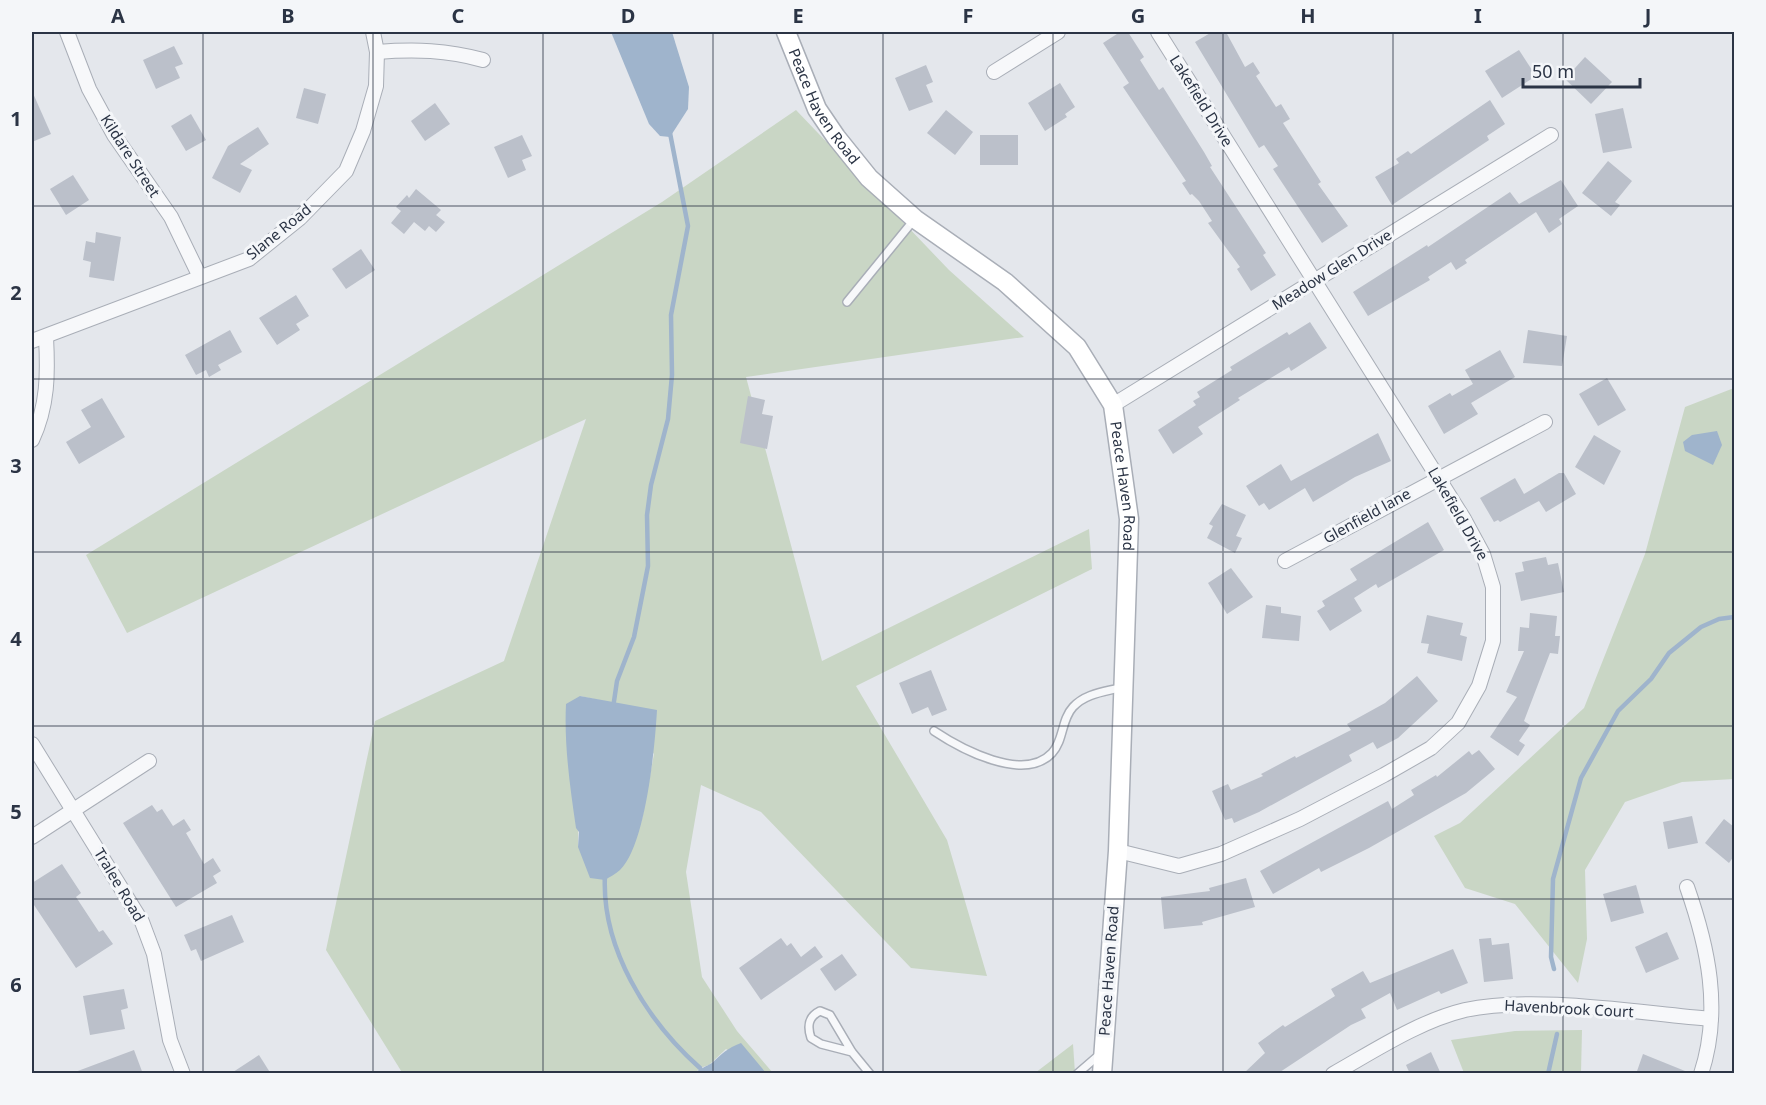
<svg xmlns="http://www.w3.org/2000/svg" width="1766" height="1105" font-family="'Noto Sans',sans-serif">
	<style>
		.green { fill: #c9d6c5; fill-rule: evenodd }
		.water { fill: #9fb4cc }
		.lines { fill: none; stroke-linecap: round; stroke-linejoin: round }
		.stream { stroke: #9fb4cc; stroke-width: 4.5 }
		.building { fill: #bbc0ca }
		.lane-casing { stroke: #a9aeb7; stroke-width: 10 }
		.street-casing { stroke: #a9aeb7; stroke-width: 16 }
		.secondary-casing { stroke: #a9aeb7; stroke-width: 21 }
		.lane { stroke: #f7f8fa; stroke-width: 7 }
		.street { stroke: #f7f8fa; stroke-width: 14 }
		.secondary { stroke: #fff; stroke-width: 18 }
		.grid { fill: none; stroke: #2b3445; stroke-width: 1.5; stroke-opacity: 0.55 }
		.labels { text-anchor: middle; stroke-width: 6; stroke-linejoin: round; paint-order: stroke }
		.street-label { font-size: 15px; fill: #2b3445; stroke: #f4f6f9 }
		.neatline { fill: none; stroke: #2b3445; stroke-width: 2 }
		.grid-label { font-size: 20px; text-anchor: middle; font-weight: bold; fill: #2b3445 }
	</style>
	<rect width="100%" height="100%" fill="#e4e7ec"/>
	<g class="green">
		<path d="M796 110 949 270 1024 337 746 377 822 661 1089 529 1092 569 856 686 947 840 987 976 911 968 761 812 701 785 686 872 702 977 737 1031 773 1073H766L726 1049 709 1065 700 1068 695 1073 403 1074 326 950 375 721 504 661 586 419 127 633 86 555 662 202ZM580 696 613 703 654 754 642 819 630 852 578 847Z"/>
		<path d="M1734 388V779L1682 782 1625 802 1585 870 1587 939 1578 983 1515 904 1465 888 1434 836 1460 823 1584 708 1645 554 1685 407Z"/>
		<path d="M1582 1030 1581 1073H1464L1451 1040 1515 1031Z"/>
		<path d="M1073 1044 1075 1073H1035Z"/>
	</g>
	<g class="water">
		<path d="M611 32H672L689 87 688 109 670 137 660 136 649 124Z"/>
		<path d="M1717 431 1722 445 1713 465 1685 451 1683 442 1692 435Z"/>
		<path d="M580 696 657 710C655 746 646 845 620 870 616 874 609 877 605 880L590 878 578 847 579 832 576 828C570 787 564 745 566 704Z"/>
		<path d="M741 1043 766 1073H695C700 1068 706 1067 712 1063 722 1054 727 1048 741 1043Z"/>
	</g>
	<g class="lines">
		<g class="stream">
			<path d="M613 708 617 681 634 637 648 566 647 515 651 485 668 419 672 375 671 315 688 226 670 133"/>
			<path d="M605 875C601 948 647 1021 700 1068"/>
			<path d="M1554 969 1551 957 1553 879 1581 778 1618 711 1651 679 1669 653 1701 627 1719 619 1734 617"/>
			<path d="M1548 1074 1557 1034"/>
		</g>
	</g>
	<g class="building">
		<path d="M1120 32H1128L1144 57 1140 60 1159 90 1163 87 1204 152 1212 166 1210 167 1266 253 1263 255 1276 275 1251 291 1237 269 1240 267 1208 223 1212 221 1199 201 1192 194 1190 195 1182 183 1186 181 1123 87 1129 83 1103 43Z"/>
		<path d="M1212 32H1226L1245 67 1253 62 1260 73 1256 76 1276 107 1281 104 1290 119 1283 123 1321 182 1318 184 1348 226 1322 243 1273 169 1278 166 1264 145 1259 148 1195 42Z"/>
		<path d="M174 46 183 64 175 67 180 78 156 89 143 60Z"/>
		<path d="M1519 50 1536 76 1502 98 1485 71Z"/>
		<path d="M1585 57 1612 82 1591 104 1565 79Z"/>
		<path d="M926 65 933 82 926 85 933 102 909 111 895 78Z"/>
		<path d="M1060 83 1075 107 1065 114 1067 117 1045 131 1028 103Z"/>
		<path d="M304 88 326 94 318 124 296 118Z"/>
		<path d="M32 91 51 134 32 142Z"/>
		<path d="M1490 100 1505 124 1487 136 1489 140 1392 205 1375 177 1399 163 1396 159 1408 151 1411 154Z"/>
		<path d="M435 103 450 124 425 141 411 121Z"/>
		<path d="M1623 108 1632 148 1603 153 1595 114Z"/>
		<path d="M946 110 973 132 955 155 927 133Z"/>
		<path d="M191 114 206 140 186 151 171 126Z"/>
		<path d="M258 127 269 144 240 164 252 170 240 193 212 178 228 146Z"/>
		<path d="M522 135 532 156 522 160 526 170 508 178 494 147Z"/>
		<rect x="980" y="135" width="38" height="30"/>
		<path d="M1608 161 1632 181 1615 202 1620 205 1611 216 1582 193Z"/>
		<path d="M73 175 89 200 66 215 50 189Z"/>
		<path d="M1561 180 1578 206 1559 219 1562 224 1549 233 1536 212 1465 260 1467 263 1456 270 1451 262 1428 277 1430 280 1368 316 1353 292 1427 245 1428 247 1510 192 1519 204Z"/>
		<path d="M416 189 441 210 436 215 445 222 436 232 429 226 425 231 414 222 404 234 391 223 401 211 396 207 407 195 409 198Z"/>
		<path d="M96 232 121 237 114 281 89 277 91 262 83 260 86 241 95 243Z"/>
		<path d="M361 249 375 270 346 289 332 269Z"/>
		<path d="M296 295 309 316 296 324 300 330 277 345 259 318Z"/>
		<path d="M1310 322 1327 348 1291 371 1289 367 1238 398 1240 400 1198 427 1203 434 1173 454 1158 430 1196 405 1193 401 1200 397 1197 392 1232 370 1230 367 1287 332 1289 335Z"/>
		<path d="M230 330 242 352 218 365 221 370 209 377 206 370 196 375 185 355Z"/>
		<path d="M1528 330 1567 336 1562 366 1523 363Z"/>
		<path d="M1500 350 1515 377 1471 403 1478 414 1444 434 1428 406 1450 393 1452 396 1473 384 1465 370Z"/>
		<path d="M1607 378 1626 410 1598 426 1579 394Z"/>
		<path d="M748 396 765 400 762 414 773 416 767 449 740 443Z"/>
		<path d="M102 398 125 437 79 464 66 442 91 427 81 410Z"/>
		<path d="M1378 433 1391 461 1355 477 1313 502 1305 488 1269 510 1264 503 1259 506 1246 486 1281 464 1291 481Z"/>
		<path d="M1594 435 1621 451 1604 485 1575 467Z"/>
		<path d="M1559 473H1564L1576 494 1546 512 1539 501 1500 522 1498 520 1494 522 1480 498 1515 478 1524 494Z"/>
		<path d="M1222 504 1246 515 1236 536 1242 538 1235 553 1207 538 1213 526 1209 524Z"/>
		<path d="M1428 522 1444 550 1378 588 1376 584 1354 598 1362 611 1330 631 1317 611 1325 606 1322 601 1357 580 1350 569Z"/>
		<path d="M1546 557 1548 565 1558 563 1564 592 1521 601 1515 573 1524 571 1522 562Z"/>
		<path d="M1231 568 1253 597 1227 614 1208 583Z"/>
		<path d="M1266 605 1281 607V613L1301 616 1299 641 1262 638Z"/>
		<path d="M1530 613 1557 616 1555 636H1560L1558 654 1550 653 1524 721 1530 725 1519 741 1525 745 1518 756 1490 737 1517 697 1506 692 1524 651H1518L1520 627 1529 628Z"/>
		<path d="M1427 615 1463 623 1460 635 1467 637 1462 661 1427 653 1429 644 1421 643Z"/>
		<path d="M931 670 947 710 932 716 928 707 912 714 899 683Z"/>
		<path d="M1417 676 1438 701 1398 738 1377 749 1373 742 1349 755 1352 761 1259 812 1234 823 1232 818 1225 820 1212 791 1228 784 1231 790 1263 776 1261 774 1295 756 1296 758 1351 730 1347 724 1385 703Z"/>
		<path d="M1479 750 1495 769 1466 793 1369 848 1321 872 1319 868 1273 894 1260 871 1388 801 1392 809 1414 795 1411 790 1436 775 1437 777 1469 751 1472 755Z"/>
		<path d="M152 805 157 812 162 809 173 826 184 819 191 830 186 833 204 864 213 858 221 871 213 876 217 883 176 907 123 823Z"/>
		<path d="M1692 816 1698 843 1668 849 1663 822Z"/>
		<path d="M1724 819 1734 827V856L1729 863 1705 843Z"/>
		<path d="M62 864 81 893 76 897 99 932 103 930 113 944 76 968 32 902V883Z"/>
		<path d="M1246 878 1255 907 1202 922 1203 925 1164 929 1161 897 1210 891 1209 888Z"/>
		<path d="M1636 885 1644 913 1611 922 1603 894Z"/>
		<path d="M232 915 244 942 201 961 196 949 191 951 184 935Z"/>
		<path d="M1667 932 1679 959 1646 973 1635 947Z"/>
		<path d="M781 938 787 946 791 943 801 957 815 946 823 957 761 1000 739 968Z"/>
		<path d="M1491 938 1492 945 1509 943 1513 979 1484 982 1479 939Z"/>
		<path d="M1453 949 1468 983 1441 994 1439 991 1397 1010 1390 993 1361 1009 1366 1018 1351 1025 1277 1074H1243L1265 1053 1258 1043 1283 1025 1285 1027 1335 996 1331 989 1363 971 1370 983Z"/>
		<path d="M842 954 857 975 835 991 820 969Z"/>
		<path d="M124 989 128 1008 121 1010 125 1029 90 1035 83 996Z"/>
		<path d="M134 1050 143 1074H76L75 1072Z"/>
		<path d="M1431 1052 1441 1074H1410L1406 1065Z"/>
		<path d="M1643 1054 1690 1073 1689 1074H1636Z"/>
		<path d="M259 1055 271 1074H230Z"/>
	</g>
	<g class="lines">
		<defs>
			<g id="lane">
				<path d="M847 302 913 221"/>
				<path d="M934 731C961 749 1024 783 1052 753 1064 740 1061 720 1073 707 1086 693 1105 692 1123 687"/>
				<path d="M852 1052 821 1044 811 1038C807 1026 808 1017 820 1011L830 1015 852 1052 870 1074"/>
				<path d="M1077 1074 1099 1055"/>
			</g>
			<g id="street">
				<path d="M67 32 89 89 114 135 171 217 200 277"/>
				<path d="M377 52C415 49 447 50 483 60"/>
				<path d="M994 72 1058 32"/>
				<path d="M32 341 249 259 300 218 346 171 363 131 376 86 377 52 373 32"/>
				<path d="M1113 405 1551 135"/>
				<path d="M32 440C48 406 48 373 46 337"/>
				<path d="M1285 561 1545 422"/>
				<path d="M32 744 142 922 154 954 170 1040 183 1074"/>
				<path d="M32 837 149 761"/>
				<path d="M1118 851 1179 866 1221 854 1300 819 1384 775 1431 748 1458 723 1479 686 1493 641V587L1483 554 1464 519 1158 32"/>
				<path d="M1687 887C1708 947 1722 1010 1701 1074"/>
				<path d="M1333 1074C1374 1051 1419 1021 1465 1010 1535 995 1638 1013 1711 1019"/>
			</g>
			<g id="secondary">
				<path id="s1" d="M786 32 817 109 836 137 869 178 915 219 1005 282 1077 347 1113 405 1129 519 1118 851 1102 1074"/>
			</g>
		</defs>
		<use href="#lane" class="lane-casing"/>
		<use href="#street" class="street-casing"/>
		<use href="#secondary" class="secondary-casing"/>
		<use href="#lane" class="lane"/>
		<use href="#street" class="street"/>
		<use href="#secondary" class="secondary"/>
	</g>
	<path class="grid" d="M203 32V1074M373 32V1074M543 32V1074M713 32V1074M883 32V1074M1053 32V1074M1223 32V1074M1393 32V1074M1563 32V1074M32 206H1734M32 379H1734M32 552H1734M32 726H1734M32 899H1734"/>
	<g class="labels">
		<g class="street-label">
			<text transform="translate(1201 101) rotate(58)" y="5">Lakefield Drive</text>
			<text dy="5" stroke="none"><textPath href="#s1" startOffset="84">Peace Haven Road</textPath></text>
			<text transform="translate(130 156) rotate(57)" y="5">Kildare Street</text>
			<text transform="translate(279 232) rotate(-39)" y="5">Slane Road</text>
			<text transform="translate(1332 270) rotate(-32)" y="5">Meadow Glen Drive</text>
			<text dy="5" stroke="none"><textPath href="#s1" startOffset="588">Peace Haven Road</textPath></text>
			<text transform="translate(1458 514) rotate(60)" y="5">Lakefield Drive</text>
			<text transform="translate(1367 516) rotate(-29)" y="5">Glenfield lane</text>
			<text transform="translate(119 885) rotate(59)" y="5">Tralee Road</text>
			<text transform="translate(1109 971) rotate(-86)" y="5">Peace Haven Road</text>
			<text transform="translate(1569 1009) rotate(3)" y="5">Havenbrook Court</text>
		</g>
	</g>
	<rect width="1766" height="1105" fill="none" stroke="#f4f6f9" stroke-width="66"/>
	<path d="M1523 78v9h117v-9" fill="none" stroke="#2b3445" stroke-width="3"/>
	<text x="1532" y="78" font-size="18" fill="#2b3445" stroke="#f4f6f9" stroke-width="4.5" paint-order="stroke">50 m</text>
	<rect x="33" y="33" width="1700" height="1039" class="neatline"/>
	<g class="grid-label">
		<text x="118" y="23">A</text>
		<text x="288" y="23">B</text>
		<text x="458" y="23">C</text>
		<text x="628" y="23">D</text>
		<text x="798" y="23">E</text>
		<text x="968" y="23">F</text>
		<text x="1138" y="23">G</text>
		<text x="1308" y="23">H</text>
		<text x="1478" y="23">I</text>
		<text x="1648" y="23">J</text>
		<text x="16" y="126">1</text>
		<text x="16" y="300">2</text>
		<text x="16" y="473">3</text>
		<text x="16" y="646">4</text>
		<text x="16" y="819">5</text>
		<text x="16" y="992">6</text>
	</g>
</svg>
